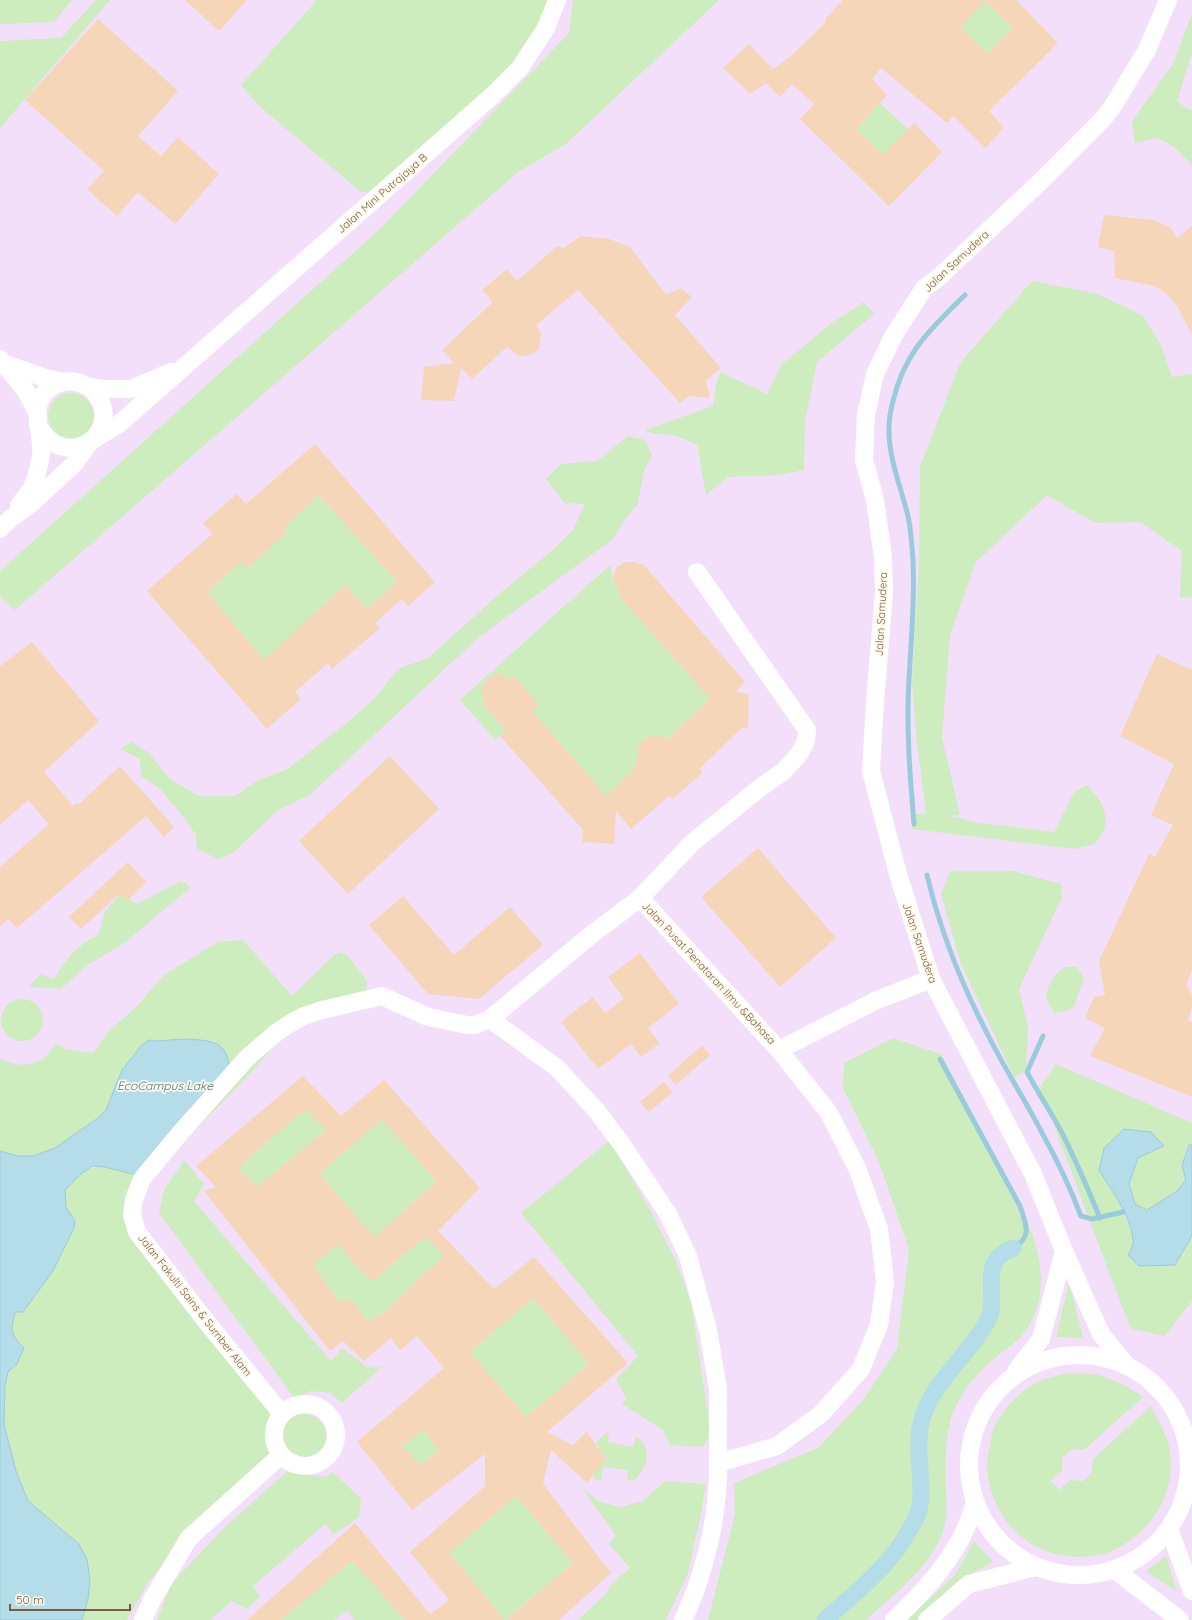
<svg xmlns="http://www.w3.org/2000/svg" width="1192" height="1620" font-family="Quicksand,sans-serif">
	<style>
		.education { fill: #f3dffa }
		.green { fill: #cdedbf }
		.water { fill: #b5dce9; stroke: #9acbdc }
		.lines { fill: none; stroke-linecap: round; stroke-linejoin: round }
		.stream { stroke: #9acbdc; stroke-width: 5 }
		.canal { stroke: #b5dce9; stroke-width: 17 }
		.building { fill: #f6d6b8; fill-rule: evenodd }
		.minor { stroke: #fff; stroke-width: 18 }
		.labels { text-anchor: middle; stroke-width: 3.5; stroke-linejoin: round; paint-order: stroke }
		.street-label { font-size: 11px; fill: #785d46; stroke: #fff9ea }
		.water-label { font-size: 12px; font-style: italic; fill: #3e798d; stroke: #fff9ea }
	</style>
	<rect width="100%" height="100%" fill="#fef6e2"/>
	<rect class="education" x="0" y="0" width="1192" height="1620"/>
	<g class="green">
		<path d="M0 0H72L54 22 0 24Z"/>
		<path d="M96 0H110L0 128V41L61 38Z"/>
		<path d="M317 0H547L544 20 516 66 375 192H361L258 105 241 85Z"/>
		<path d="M573 0H719L566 144 518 172 15 610 0 597V571L382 227 569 33Z"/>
		<path d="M985 1 1013 28 988 54 961 27Z"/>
		<path d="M1192 14V53L1177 101 1186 108 1192 111V165L1173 146 1158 138 1135 143 1132 121 1173 64Z"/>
		<path d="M880 103 908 129 883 155 856 129Z"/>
		<path d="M1032 281 1098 294 1143 316 1161 345 1172 377 1192 374V598L1180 597 1182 551 1140 522 1095 523 1047 495 976 562 950 635 942 737 960 815 948 816 960 818 973 822 1054 832 1074 792 1086 785C1098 797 1109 809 1105 827 1104 833 1098 839 1095 844L1074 849 912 829 913 814H926L916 735 912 682 919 561 920 467 960 363Z"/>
		<path d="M864 302 874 314 817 362 805 422 804 470 778 475 728 477 706 495 697 445 676 436 652 433 645 430 713 406 716 385 720 372 767 394 782 364 833 322Z"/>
		<circle cx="71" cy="416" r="23"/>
		<path d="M628 436 645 440 652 455 644 471 637 506 627 516 613 539 479 637 311 794 277 811 233 853 218 859 197 849 196 835 182 815 160 789 141 776 140 759 120 749 132 742 150 754 170 779 199 796H235L258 780 286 770 348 722 375 698 398 669 428 658 498 595 556 547 573 530 585 504 564 503 546 479 561 464 597 461Z"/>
		<path d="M319 495 397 582 367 609 299 629 264 660 207 592 241 562 247 569 287 532 283 528Z"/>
		<path d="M610 565 614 583 622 599 710 699 666 740 661 736 642 762 606 796 533 712 539 704 513 676 505 679 500 672 486 680 485 701 482 704 506 730 495 740 460 700Z"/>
		<path d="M950 871H1012L1061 884 1062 897 1019 989 1028 1028 1026 1070 1014 1077 961 964 941 894Z"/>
		<path d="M181 881 191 887 124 943 85 967 61 989 29 987 40 974 54 979C67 958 76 946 98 935L105 912 120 893 137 904Z"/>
		<path d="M243 940 292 996 334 955 341 952 348 956 367 981 366 990 362 998 288 1030 250 1074 167 1159 143 1186 135 1225 281 1409 273 1436 278 1452 191 1529 147 1584 127 1620H82L88 1599 90 1580 50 1520 28 1501 16 1471 4 1424 5 1386 9 1372 17 1364 15 1339 11 1330 15 1312H23L53 1271 74 1228 66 1207 65 1190C83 1171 89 1162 116 1170L229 1066C228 1061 227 1055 225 1051 213 1032 167 1043 149 1040L106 1110C89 1127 57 1151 33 1156 22 1158 11 1154 0 1151V1059C13 1065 30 1068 43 1059 48 1055 52 1048 56 1044L65 1049 93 1053 108 1032 137 1006 164 975 218 942Z"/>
		<path d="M1065 967H1077L1084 978 1074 1007 1063 1012 1055 1013C1053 1010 1049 1006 1048 1003 1043 989 1054 974 1065 967Z"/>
		<circle cx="22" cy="1020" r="21"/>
		<path d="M893 1038 941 1054C958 1085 974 1116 990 1147 1017 1198 1064 1270 1028 1327 1021 1340 1006 1349 995 1358 975 1374 957 1397 950 1422 944 1446 946 1469 946 1493 947 1502 947 1513 945 1523 938 1562 894 1594 866 1620H708L735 1514 734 1483 818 1448 864 1399 897 1349 909 1249 879 1162 843 1088 844 1063Z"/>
		<path d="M1056 1064 1192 1123V1145H1188L1182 1165 1186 1180 1177 1191 1147 1210 1135 1204 1129 1184 1138 1158 1099 1171 1116 1195 1129 1226 1134 1242 1175 1265 1192 1236V1301L1165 1336 1131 1329 1113 1283 1040 1088Z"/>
		<path d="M306 1109 326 1130 274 1173 316 1221 255 1187 239 1170 248 1158Z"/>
		<path d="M382 1119 437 1182 374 1237 319 1174Z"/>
		<path d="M610 1140 650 1210 676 1261 691 1302 711 1434 702 1447 670 1445 663 1430 622 1404 626 1398 616 1379 638 1356 521 1213Z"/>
		<path d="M184 1160 204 1184 194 1201 331 1361 342 1348 368 1368 383 1366 342 1403 330 1393 310 1391 295 1399 159 1213 164 1190Z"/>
		<path d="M328 1234 370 1280 376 1279 401 1256 426 1237 444 1256 380 1316 368 1321 351 1300 339 1301 319 1275 314 1264 324 1256 316 1245Z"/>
		<path d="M1069 1282 1083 1338 1056 1337Z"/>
		<path d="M533 1298 589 1364 526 1417 470 1352Z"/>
		<path d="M1066 1373 1096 1374 1125 1385 1143 1397 1084 1450 1072 1449 1062 1458V1471L1051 1481 1059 1490 1070 1480 1083 1481 1092 1472 1093 1459 1151 1406C1160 1423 1170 1440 1171 1460 1173 1502 1145 1538 1107 1553 1102 1555 1095 1555 1089 1556 1050 1562 1010 1539 995 1501 988 1484 984 1464 990 1446 991 1439 992 1431 995 1425 1004 1408 1020 1391 1037 1382 1046 1378 1057 1376 1066 1373Z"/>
		<circle cx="304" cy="1436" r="22"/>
		<path d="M423 1430 439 1451 420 1465 402 1446Z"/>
		<path d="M609 1432 608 1442 633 1447 636 1436C653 1449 648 1465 636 1479L627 1481 628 1470 603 1467 601 1480H596L591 1474 606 1460 596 1443 603 1435Z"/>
		<path d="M293 1466 311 1475 325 1477 333 1472 361 1499 359 1517 334 1534 325 1524 253 1586 260 1596 247 1609 232 1601 210 1620H157L172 1583 224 1528Z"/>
		<path d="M665 1481 706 1484 701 1514 688 1573 666 1620H578L605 1595 611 1584 630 1568 609 1544 616 1536 582 1488 600 1502 620 1507 643 1501Z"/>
		<path d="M516 1496 573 1563 505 1620 449 1553Z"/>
		<path d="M974 1541 993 1562 959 1580 917 1620H907L955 1575Z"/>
		<path d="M1166 1556 1177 1592 1146 1571Z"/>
		<path d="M352 1561 405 1620H355L347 1611 334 1620H281Z"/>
	</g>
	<g class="water">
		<path d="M184 1039C197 1040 216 1039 224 1050 227 1054 228 1061 229 1066L143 1171 132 1174 105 1167 93 1166 82 1173 65 1190 66 1207 75 1221 74 1228 53 1271 23 1312H15C11 1331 10 1334 24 1348L17 1364 8 1372 5 1386 4 1424 16 1471 28 1501 79 1544 87 1559 90 1580 88 1599 82 1620H0V1151L18 1156H33L55 1148 98 1118 106 1110 122 1070 141 1046 149 1040 157 1041Z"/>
		<path d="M1124 1129 1151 1132 1164 1146 1138 1158 1129 1184 1135 1204 1147 1210 1177 1191 1186 1180 1182 1165 1189 1145H1192V1236L1175 1265 1139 1266 1128 1255C1130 1251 1134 1245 1133 1240 1131 1218 1112 1189 1099 1171L1104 1148Z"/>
	</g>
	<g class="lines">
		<g class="stream">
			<path d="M914 824C910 776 906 727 909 679 911 640 915 601 913 561 912 547 911 530 908 516 901 487 888 457 889 427 889 419 891 409 893 401 905 351 931 329 965 295"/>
			<path d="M927 875C940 930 961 983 987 1033 1003 1066 1024 1098 1041 1131 1056 1158 1070 1187 1081 1216L1092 1219 1123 1212"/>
			<path d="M1043 1036 1027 1072C1038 1093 1051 1112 1062 1133 1076 1161 1088 1189 1100 1218"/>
			<path d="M940 1059 1020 1206C1026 1225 1033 1236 1013 1248"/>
		</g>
		<path class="canal" d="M825 1620C856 1592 892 1565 911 1527 913 1523 917 1518 918 1513 926 1487 914 1452 921 1423 929 1388 960 1363 979 1334 984 1327 990 1319 991 1310 995 1283 981 1261 1013 1248"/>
	</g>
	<g class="building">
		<path d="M185 0H247L219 31Z"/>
		<path d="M843 0H1016L1058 43 989 111 1004 128 985 148 953 116 947 123 881 68 872 79 887 95 856 129 883 155 914 123 942 152 889 206 800 119 814 104 792 84 780 97 766 83 750 94 723 68 749 44 773 69 791 56 826 22 825 19ZM985 1 1013 28 988 54 961 27Z"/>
		<path d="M98 19 178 91 138 136 161 156 178 137 219 174 175 224 138 192 117 216 87 189 104 171 25 100Z"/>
		<path d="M1104 215 1153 220 1170 227 1177 238 1192 226V335L1177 306 1166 293 1154 286 1115 278 1114 251 1098 247Z"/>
		<path d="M581 236 609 239 630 247 666 295 680 288 692 297 675 315 721 368 706 381 710 398 689 396 680 403 578 290 536 325 541 333 539 349 531 355 520 356 507 347 472 379 461 368 454 401 421 400 424 367 454 363 442 350 493 302 482 290 507 269 517 281 557 246 564 248Z"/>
		<path d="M315 444 435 582 408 606 402 599 375 623 380 628 332 669 328 663 295 692 301 699 267 729 147 591 212 534 203 523 237 494 246 504ZM319 495 397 582 367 609 345 585 264 660 207 592 241 562 247 569 287 532 283 528Z"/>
		<path d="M625 562H634L639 564H643L745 682 736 691 749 695 748 728 743 727 700 768 702 773 673 799 669 796 631 829 616 811 614 844 582 842 583 830 500 736 506 730 482 704 485 701 481 694 486 680 500 672 505 679 513 676 539 704 533 712 606 796 635 768 639 744 648 736H661L666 740 710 699 622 599 613 579 616 568Z"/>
		<path d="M32 642 99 721 44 772 73 806 77 803 78 805 120 766 174 827 164 837 146 816 17 928 8 919 0 926V867L49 824 28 800 0 825V666Z"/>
		<path d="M1157 654 1192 670V970L1186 985 1192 995V1007L1188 1020 1192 1022V1097L1090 1056 1105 1028 1085 1018 1094 997 1105 995 1099 961 1149 854 1155 857 1173 825 1151 815 1174 764 1120 736Z"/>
		<path d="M390 756 439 809 348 894 299 841Z"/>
		<path d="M758 848 836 938 780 987 701 897Z"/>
		<path d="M128 862 146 882 127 901 120 893 81 929 69 917Z"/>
		<path d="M403 896 454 955 510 907 543 945 479 999 428 994 369 925Z"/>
		<path d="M640 953 679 1004 648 1028 660 1043 641 1057 631 1044 598 1069 561 1022 593 997 605 1013 624 998 608 977Z"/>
		<path d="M702 1045 710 1055 676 1085 668 1076Z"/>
		<path d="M303 1076 341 1116 384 1080 480 1188 438 1231 494 1289 534 1257 628 1363 547 1432 573 1445 587 1432 606 1459 587 1483 551 1450 543 1484 611 1573 559 1620H506L573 1563 516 1496 449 1553 505 1620H405L352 1561 281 1620H247L355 1523 430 1614 449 1600 410 1552 485 1486V1454L412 1510 357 1442 444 1368 417 1336 400 1350 391 1338 364 1361 343 1341 330 1351 204 1191 216 1187 196 1166ZM306 1109 326 1130 258 1186 239 1170 248 1158ZM382 1119 437 1182 374 1237 319 1174ZM426 1237 444 1256 380 1316 368 1321 351 1300 339 1301 319 1275 314 1264 337 1244 370 1280 376 1279 401 1256ZM533 1298 589 1364 526 1417 470 1352ZM423 1430 439 1451 420 1465 402 1446Z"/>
		<path d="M664 1082 673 1092 649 1112 640 1102Z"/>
	</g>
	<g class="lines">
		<g class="minor">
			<path d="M0 359 26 391 37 412"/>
			<path d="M6 364 45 378 65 382"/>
			<path d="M90 387 104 389H131L171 372"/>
			<path d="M19 505C24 499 30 492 33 485 37 477 39 465 41 456 44 432 25 403 53 386 60 382 68 380 76 382 86 384 93 389 98 397 121 433 67 474 38 426"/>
			<path d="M0 529 10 519 32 503 74 464 91 441 119 424 493 95 520 68 546 28 557 0"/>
			<path d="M640 898 693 842 761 787 784 771 799 754 806 741 807 730 697 572"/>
			<path d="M490 1019 591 935 640 898 779 1050"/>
			<circle cx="1079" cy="1465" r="110"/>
			<path d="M1126 1365 1101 1334 1064 1251 1033 1174 931 979 898 874 871 771 875 702 884 593 883 557 875 500 864 460 866 415 875 374 894 335 924 288 938 278 1041 181 1101 121 1111 109 1147 50 1168 0"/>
			<path d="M1016 1371 1041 1339 1064 1251"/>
			<circle cx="305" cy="1435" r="31"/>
			<path d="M282 1414 209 1325 137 1232 132 1215 134 1199 142 1179 181 1132 247 1058 277 1032 291 1023 304 1016 322 1010 382 996 428 1017 467 1025H475L490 1019 557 1068 596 1110 623 1146 668 1214 688 1256 708 1330 718 1389V1463"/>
			<path d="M1169 1529 1192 1591"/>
			<path d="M1115 1570 1180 1620"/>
			<path d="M143 1620 153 1598 189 1538 281 1455"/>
			<path d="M683 1620C688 1608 694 1596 698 1583 710 1546 719 1503 718 1463L777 1446 821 1414 861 1369 879 1325 885 1282 879 1229 857 1168 829 1113 779 1050 877 1000 931 979"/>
			<path d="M894 1620C921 1595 951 1562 966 1528 969 1520 972 1511 975 1502"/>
			<path d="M927 1620 969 1584 1036 1567"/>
		</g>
	</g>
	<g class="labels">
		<g class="street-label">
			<text transform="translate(382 193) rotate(-41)" y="4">Jalan Mini Putrajaya B</text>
			<text transform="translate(956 261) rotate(-43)" y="4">Jalan Samudera</text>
			<text transform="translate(881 614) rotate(-87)" y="4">Jalan Samudera</text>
			<text transform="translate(920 943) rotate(71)" y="4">Jalan Samudera</text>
			<text transform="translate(709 973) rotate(47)" y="4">Jalan Pusat Penataran Ilmu &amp;Bahasa</text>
			<text transform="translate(195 1305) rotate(52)" y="4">Jalan Fakulti Sains &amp; Sumber Alam</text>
		</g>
		<g class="water-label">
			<text x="165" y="1090">EcoCampus Lake</text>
		</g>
	</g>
	<path d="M10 1604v6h120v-6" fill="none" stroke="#785d46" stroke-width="2"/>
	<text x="16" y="1604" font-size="12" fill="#785d46" stroke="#fff9ea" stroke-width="3" paint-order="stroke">50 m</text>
</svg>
